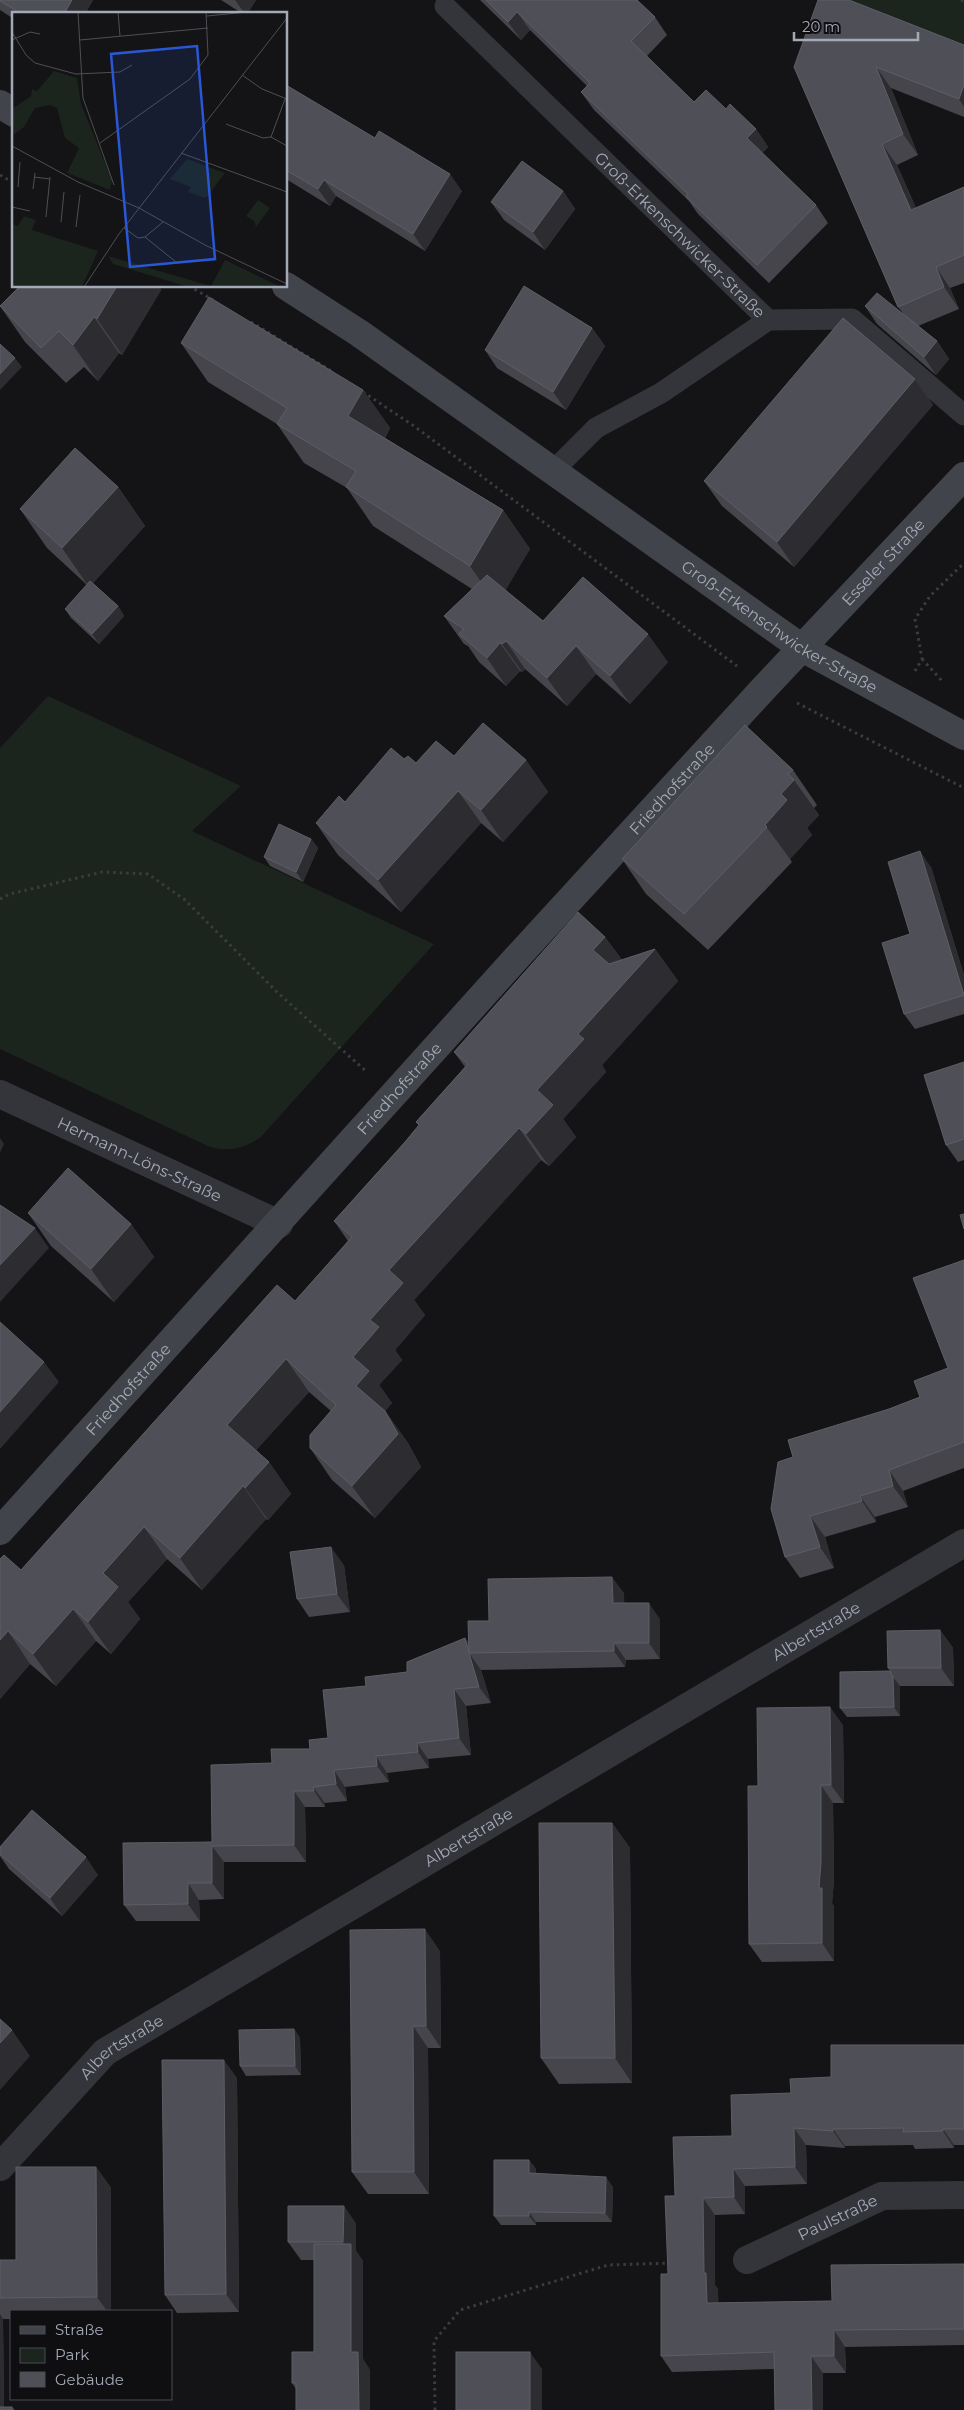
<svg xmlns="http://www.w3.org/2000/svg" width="964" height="2410" font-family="Montserrat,sans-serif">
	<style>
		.green { fill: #1b241d }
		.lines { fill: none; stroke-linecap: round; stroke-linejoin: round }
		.path { stroke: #3a3c42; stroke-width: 3; stroke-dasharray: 2.5 4; stroke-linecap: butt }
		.service { stroke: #34353b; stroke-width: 21 }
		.minor { stroke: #34353b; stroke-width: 28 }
		.secondary { stroke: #42444b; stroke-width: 28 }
		.wall { fill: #45454b }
		.shaded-wall { fill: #2d2d31 }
		.building { fill: #4f5057; stroke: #5d5e66 }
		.labels { text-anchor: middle; stroke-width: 4; stroke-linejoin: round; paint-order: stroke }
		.street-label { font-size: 16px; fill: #a4a9b7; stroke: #0f0e10 }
		.inset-road { fill: none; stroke: #4e4f56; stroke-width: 1 }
		.view { fill: #2a57d5; fill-opacity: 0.15; stroke: #2a57d5; stroke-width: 2.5 }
		.inset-edge { fill: none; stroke: #a4a9b7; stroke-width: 2.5 }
	</style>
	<rect width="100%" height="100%" fill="#141315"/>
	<g class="green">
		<path d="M837 0H964V47Z"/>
		<path d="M48 696 241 786 192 831 434 944 261 1137C244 1149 229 1152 210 1147L0 1049V748Z"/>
	</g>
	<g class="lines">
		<g class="path">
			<path d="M961 0 964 1"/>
			<path d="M0 175 14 183"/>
			<path d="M189 286 213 300"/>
			<path d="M251 322 333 372"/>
			<path d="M363 392 414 426 737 666"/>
			<path d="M922 659 944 683"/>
			<path d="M915 671 922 659 915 619 930 596 964 563"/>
			<path d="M797 703 964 788"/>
			<path d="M0 899 10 894 102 872 148 874 185 900 278 993 367 1072"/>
			<path d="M435 2410 434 2341 460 2310 608 2265 671 2263"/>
		</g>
		<g class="service">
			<path id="s1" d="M445 6 768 320 661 393 596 428 553 471"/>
			<path d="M768 320 852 319 964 415"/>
		</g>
		<g class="minor">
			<path id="s2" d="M0 1094 279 1224"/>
			<path id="s3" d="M0 2167 105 2052 964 1543"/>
			<path id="s4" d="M747 2260 882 2196 964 2195"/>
		</g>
		<g class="secondary">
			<path d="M0 104 14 113"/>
			<path id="s5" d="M286 286 359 333 802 648 964 736"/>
			<path id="s6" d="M0 1531 521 953 765 687 964 476"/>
		</g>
	</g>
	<g class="wall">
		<path d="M0 0H93L85 14H14V19L0 10Z"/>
		<path d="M221 0H256L247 14H243Z"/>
		<path d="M480 0H637L655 17 667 35 647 56 694 102 726 109 756 129 768 147 762 153 816 205 828 223 769 283 698 214 689 201 594 110 581 92 587 86 530 30 521 40Z"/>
		<path d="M964 45V117L891 88 918 155 897 165 916 208 964 187V283L950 288 959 309 918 326 937 341 949 359 936 375 877 324 865 306 903 313 898 307 794 67Z"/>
		<path d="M286 85 462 191 425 251 336 196 330 206 286 179Z"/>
		<path d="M563 191 575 209 545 250 504 220 491 202Z"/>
		<path d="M20 286H159L161 290 122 355 119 353 98 381 84 367 66 383 25 342 0 306Z"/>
		<path d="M592 328 605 346 566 410 497 368 485 350Z"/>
		<path d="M181 343 363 390 390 428 385 438 503 510 530 549 505 590 543 621 668 662 630 704 596 674 567 706 525 669 522 672 520 671 506 686 479 662 468 646 464 644 444 616 472 589 373 526 347 488 304 463 277 424 208 382Z"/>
		<path d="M915 379 933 405 794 567 722 506 704 481Z"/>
		<path d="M118 487 145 526 93 583 118 606 124 616 99 644 71 618 65 609 87 585 47 548 20 509Z"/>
		<path d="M454 756 526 760 548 792 503 842 481 823 401 912 338 855 316 823 404 759 416 763Z"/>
		<path d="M793 770 817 805 814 808 819 815 807 828 812 835 790 859 792 862 708 950 646 894 622 859Z"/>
		<path d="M311 839 318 848 303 882 270 866 264 857Z"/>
		<path d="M931 867 964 975V1014L915 1029 904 1014 910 934Z"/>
		<path d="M605 937 622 960 655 949 678 981 602 1065 606 1072 563 1119 576 1137 549 1166 541 1160 414 1300 425 1315 395 1350 402 1360 379 1385 392 1403 385 1411 408 1443 421 1467 375 1518 332 1480 310 1448 331 1411 309 1392 256 1450 269 1462 291 1494 268 1520 266 1519 202 1590 167 1559 128 1602 140 1619 111 1654 96 1641 56 1686 30 1664 0 1699V1559L21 1570 295 1301 348 1241 334 1221 405 1142 419 1125 416 1122 465 1067 454 1052Z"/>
		<path d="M964 1062V1160L958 1162 946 1145Z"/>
		<path d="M28 1213 131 1224 154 1257 114 1302 51 1246Z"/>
		<path d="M964 1260V1468L903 1491 908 1507 875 1517 876 1522 825 1537 834 1568 800 1578 785 1557 793 1457 889 1409 920 1397 948 1368Z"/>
		<path d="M344 1565 350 1612 309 1617 297 1599Z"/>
		<path d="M624 1593V1603L660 1619V1659L626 1660 625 1667 481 1670 491 1703 466 1706 471 1755 428 1759 429 1768 387 1773 389 1782 345 1787 347 1801 325 1803V1807H305L306 1862H224V1899L199 1900 200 1921H136L124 1905 212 1842 272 1763 310 1749 328 1738 366 1686 407 1672 465 1638 469 1643 489 1621Z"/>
		<path d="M940 1630 953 1648 954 1686H900V1716L847 1717 840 1708 890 1671 888 1668Z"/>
		<path d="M843 1725 844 1803H833L834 1880 832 1903 834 1906V1961L762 1962 749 1944 758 1786Z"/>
		<path d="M612 1823 630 1848 632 2083 559 2084 541 2058Z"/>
		<path d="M0 1847 98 1875 62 1916 9 1869 0 1856Z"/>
		<path d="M440 1951 441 2048H428L429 2194H368L352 2172Z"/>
		<path d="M294 2029 300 2038 301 2075 246 2076 240 2066Z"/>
		<path d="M964 2045V2145H954V2148L915 2149 913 2145 845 2146V2148L806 2145 807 2184 745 2186V2214L715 2215V2285L718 2289V2303L832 2301 964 2264V2345L845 2347 846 2373H823L774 2369 672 2372 661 2356 675 2196 732 2136 791 2093 831 2077Z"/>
		<path d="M237 2078 239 2312 177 2313 165 2295Z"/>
		<path d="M529 2160 536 2169V2174L613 2187 612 2222H536V2225H501L494 2216Z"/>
		<path d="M96 2167 111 2188V2311H11V2319H3L4 2407H12L15 2410H0V2260H16Z"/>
		<path d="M344 2206 356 2224V2251L363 2261V2359L370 2370 296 2389 292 2383 314 2352V2260H301L288 2242Z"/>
	</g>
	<g class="shaded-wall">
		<path d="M72 0H93L85 14H64Z"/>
		<path d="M235 0H256L247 14H245Z"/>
		<path d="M517 12 530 30 521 40 508 22Z"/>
		<path d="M876 67 891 88 918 155 903 134Z"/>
		<path d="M964 85V107L959 99Z"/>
		<path d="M756 129 768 147 759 156 747 138Z"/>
		<path d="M882 144 897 165 926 231 911 210Z"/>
		<path d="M450 174 462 191 425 251 413 234Z"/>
		<path d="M324 180 336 196 330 206 318 189Z"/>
		<path d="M563 191 575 209 545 250 533 232Z"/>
		<path d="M936 267 950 288 959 309 944 287Z"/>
		<path d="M117 286H159L161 290 122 355 97 319Z"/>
		<path d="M94 317 119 353 98 381 73 345Z"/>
		<path d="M592 328 605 346 566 410 553 392Z"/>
		<path d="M937 341 949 359 936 375 924 357Z"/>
		<path d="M15 358 22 367 0 390V374Z"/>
		<path d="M915 379 933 405 794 567 777 542Z"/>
		<path d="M363 390 390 428 375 454 348 416Z"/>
		<path d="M118 487 145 526 89 587 62 548Z"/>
		<path d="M503 510 530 549 497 605 470 566Z"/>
		<path d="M118 606 124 616 99 644 92 634Z"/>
		<path d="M648 634 668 662 630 704 610 676Z"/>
		<path d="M506 641 525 669 522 672 502 644Z"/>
		<path d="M500 643 520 671 506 686 487 658Z"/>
		<path d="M576 646 596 674 567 706 547 678Z"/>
		<path d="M526 760 548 792 503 842 481 810Z"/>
		<path d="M794 780 819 815 807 828 812 835 790 859 765 825 781 794Z"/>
		<path d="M458 791 481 823 401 912 378 880Z"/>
		<path d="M311 839 318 848 303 882 296 872Z"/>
		<path d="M920 851 931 867 964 975V995Z"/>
		<path d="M605 937 628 969 616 982 593 950Z"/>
		<path d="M655 949 678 981 602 1065 606 1072 563 1119 576 1137 549 1166 526 1134 537 1090 578 1034Z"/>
		<path d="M519 1128 541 1160 414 1300 425 1315 395 1350 402 1360 379 1385 392 1403 379 1418 356 1386 353 1357 370 1320 389 1270Z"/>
		<path d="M0 1138 4 1144 0 1153Z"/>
		<path d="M131 1224 154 1257 114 1302 91 1269Z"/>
		<path d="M35 1228 49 1248 0 1302V1265Z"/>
		<path d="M286 1359 309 1392 250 1457 227 1425Z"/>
		<path d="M44 1362 59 1382 0 1449V1412Z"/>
		<path d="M385 1411 408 1443 421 1467 375 1518 352 1486Z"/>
		<path d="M269 1462 291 1494 268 1520 245 1488Z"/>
		<path d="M889 1470 903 1491 908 1507 893 1486Z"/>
		<path d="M243 1486 266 1519 202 1590 180 1558Z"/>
		<path d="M860 1496 875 1517 876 1522 862 1501Z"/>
		<path d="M810 1516 825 1537 834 1568 820 1547Z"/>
		<path d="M144 1527 167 1559 128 1602 140 1619 111 1654 88 1622 103 1573Z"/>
		<path d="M331 1547 344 1565 350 1612 337 1594Z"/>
		<path d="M612 1577 624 1593 625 1619 613 1603Z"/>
		<path d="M649 1603 660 1619V1659L649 1643Z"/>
		<path d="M73 1609 96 1641 56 1686 33 1654Z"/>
		<path d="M940 1630 953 1648 954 1686 941 1668Z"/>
		<path d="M8 1631 30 1664 0 1699V1640Z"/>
		<path d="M465 1638 476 1653 469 1652Z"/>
		<path d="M614 1643 626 1660 625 1667 614 1651Z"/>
		<path d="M469 1653 481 1670 491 1703 479 1687Z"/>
		<path d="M893 1677 900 1686V1716L894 1707Z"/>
		<path d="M454 1689 466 1706 471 1755 459 1738Z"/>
		<path d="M830 1707 843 1725 844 1803 831 1785Z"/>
		<path d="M417 1743 428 1759 429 1768 418 1752Z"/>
		<path d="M376 1756 387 1773 389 1782 377 1766Z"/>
		<path d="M334 1770 345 1787 347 1801 336 1784Z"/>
		<path d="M821 1785 833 1803 834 1880 832 1903 834 1906V1961L822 1943 819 1888Z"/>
		<path d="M313 1787 325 1803V1807L314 1791Z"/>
		<path d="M294 1791 305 1807 306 1862 294 1845Z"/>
		<path d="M612 1823 630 1848 632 2083 615 2058Z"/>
		<path d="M212 1846 224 1862V1899L212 1883Z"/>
		<path d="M86 1857 98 1875 62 1916 50 1898Z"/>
		<path d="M188 1883 199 1900 200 1921 188 1904Z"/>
		<path d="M425 1929 440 1951 441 2048 426 2026Z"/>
		<path d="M413 2026 428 2048 429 2194 414 2172Z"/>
		<path d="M294 2029 300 2038 301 2075 295 2066Z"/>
		<path d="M12 2030 30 2056 0 2090V2043Z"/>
		<path d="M224 2060 237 2078 239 2312 226 2294Z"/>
		<path d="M794 2128 806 2145 807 2184 795 2167Z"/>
		<path d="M833 2129 845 2146V2148L833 2131Z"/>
		<path d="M943 2129 954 2145V2148L943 2131Z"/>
		<path d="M529 2160 536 2169V2183L529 2173Z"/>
		<path d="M96 2167 111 2188V2311H107L97 2297Z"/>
		<path d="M733 2169 745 2186V2214L734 2197Z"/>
		<path d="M606 2177 613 2187 612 2222 605 2213Z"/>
		<path d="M703 2198 715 2215V2285L718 2289 719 2320 707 2303 704 2273Z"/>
		<path d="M344 2206 356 2224V2251L363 2261V2359L370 2370V2410H359L351 2352V2253L343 2242Z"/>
		<path d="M529 2212 536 2222V2225L529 2216Z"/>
		<path d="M0 2314 3 2319 4 2410H0Z"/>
		<path d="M834 2330 845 2347 846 2373 834 2356Z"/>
		<path d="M530 2352 542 2369V2410H530Z"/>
		<path d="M811 2356 823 2373V2410H812Z"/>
	</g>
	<g class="building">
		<path d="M0 0H72L64 14H22L0 1Z"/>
		<path d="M486 0H637L655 17 631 41 694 102 706 90 726 109 730 104 756 129 747 138 816 205 757 265 686 197 688 194 581 92 590 83 517 12 508 22Z"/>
		<path d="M818 0H849L964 45V85L959 99 876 67 903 134 882 144 911 210 964 187V255L936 267 944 287 898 307 794 67Z"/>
		<path d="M286 85 375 138 379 131 450 174 413 234 324 180 318 189 286 170Z"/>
		<path d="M522 161 563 191 533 232 491 202Z"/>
		<path d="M20 286H117L97 319 94 317 73 345 59 331 41 348 0 306Z"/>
		<path d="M524 286 592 328 553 392 485 350Z"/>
		<path d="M877 293 937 341 924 357 865 306Z"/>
		<path d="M209 297 363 390 348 416 503 510 470 566 346 487 356 471 277 424 287 408 181 343Z"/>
		<path d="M843 318 915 379 777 542 704 481Z"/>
		<path d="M0 344 15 358 0 374Z"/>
		<path d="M75 448 118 487 62 548 20 509Z"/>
		<path d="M487 575 543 621 583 577 648 634 610 676 576 646 547 678 506 641 502 644 500 643 487 658 459 634 464 629 444 616Z"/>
		<path d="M90 581 118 606 92 634 65 609Z"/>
		<path d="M483 723 526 760 481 810 458 791 378 880 316 823 339 796 345 802 391 748 404 759 408 756 416 763 436 741 454 756Z"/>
		<path d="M745 725 793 770 788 774 794 780 781 794 787 800 765 825 767 827 684 914 622 859Z"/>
		<path d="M279 824 311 839 296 872 264 857Z"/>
		<path d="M920 851 964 995 904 1014 882 943 910 934 888 862Z"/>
		<path d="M578 912 605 937 593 950 609 964 655 949 578 1034 584 1039 537 1090 553 1105 526 1134 519 1128 389 1270 403 1283 370 1320 379 1327 353 1357 369 1371 356 1386 385 1411 398 1434 352 1486 310 1448V1435L336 1405 286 1359 227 1425 269 1462 245 1488 243 1486 180 1558 144 1527 103 1573 118 1587 88 1622 73 1609 33 1654 8 1631 0 1640V1559L4 1555 21 1570 277 1285 295 1301 352 1237 334 1221 405 1142 419 1125 416 1122 468 1064 454 1052Z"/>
		<path d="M964 1062V1139L946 1145 924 1075Z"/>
		<path d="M68 1168 131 1224 91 1269 28 1213Z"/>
		<path d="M0 1205 35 1228 0 1265Z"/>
		<path d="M964 1214V1229L960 1215Z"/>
		<path d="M964 1260V1442L889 1470 893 1486 860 1496 862 1501 810 1516 820 1547 785 1557 771 1509 778 1462 793 1457 788 1440 889 1409 920 1397 914 1381 948 1368 913 1278Z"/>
		<path d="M0 1322 44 1362 0 1412Z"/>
		<path d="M331 1547 337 1594 297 1599 290 1552Z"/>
		<path d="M612 1577 613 1603H649V1643H614V1651L469 1653 479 1687 454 1689 459 1738 417 1743 418 1752 376 1756 377 1766 334 1770 336 1784 313 1787 314 1791H294V1845L212 1846V1883H188V1904L124 1905 123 1843 212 1842 211 1765 272 1763 271 1749H310L309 1740 328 1738 323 1690 366 1686 365 1677 407 1672V1662L465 1638 469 1652 468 1621H489L488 1579Z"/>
		<path d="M940 1630 941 1668H888L887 1631Z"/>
		<path d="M890 1671 893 1677 894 1707 840 1708V1672Z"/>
		<path d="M830 1707 831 1785H821V1862L819 1888H822V1943L749 1944 748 1786H758L757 1708Z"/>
		<path d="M32 1810 86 1857 50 1898 0 1854V1847Z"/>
		<path d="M539 1823H612L615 2058H541Z"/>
		<path d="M425 1929 426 2026H413L414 2172H352L350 1930Z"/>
		<path d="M0 2019 12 2030 0 2043Z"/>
		<path d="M294 2029 295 2066H240L239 2030Z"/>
		<path d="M831 2045H964V2129H943V2131L903 2132 904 2128 833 2129V2131L794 2128 795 2167 733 2169 734 2197 703 2198 704 2273H706L707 2303 832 2301 831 2265 964 2264V2329L834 2330V2356H811L812 2410H775L774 2352 661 2356V2274H668L665 2196H675L673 2137 732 2136 731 2095 791 2093 790 2079 831 2077Z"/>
		<path d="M162 2060H224L226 2294 165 2295Z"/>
		<path d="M494 2160H529V2173L606 2177 605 2213 529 2212V2216H494Z"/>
		<path d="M16 2167H96L97 2297 0 2298V2260H16Z"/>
		<path d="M288 2206H344L343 2242H288Z"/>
		<path d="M314 2244H351V2352H358L359 2410H296V2383H292V2352H314Z"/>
		<rect x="456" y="2352" width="74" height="58"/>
		<rect x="0" y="2407" width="12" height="3"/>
	</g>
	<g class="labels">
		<g class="street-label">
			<text dy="6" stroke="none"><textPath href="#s1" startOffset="328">Groß-Erkenschwicker-Straße</textPath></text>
			<text dy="6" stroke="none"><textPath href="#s6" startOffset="1311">Esseler Straße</textPath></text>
			<text dy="6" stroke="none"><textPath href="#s5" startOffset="600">Groß-Erkenschwicker-Straße</textPath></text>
			<text dy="6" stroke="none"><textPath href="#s6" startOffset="1001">Friedhofstraße</textPath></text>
			<text dy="6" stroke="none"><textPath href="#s6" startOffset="596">Friedhofstraße</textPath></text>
			<text dy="6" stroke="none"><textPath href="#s2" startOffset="154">Hermann-Löns-Straße</textPath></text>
			<text dy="6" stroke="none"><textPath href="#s6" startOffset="191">Friedhofstraße</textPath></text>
			<text dy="6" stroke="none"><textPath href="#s3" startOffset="982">Albertstraße</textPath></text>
			<text dy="6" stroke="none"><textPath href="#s3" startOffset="578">Albertstraße</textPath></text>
			<text dy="6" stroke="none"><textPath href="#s3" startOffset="172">Albertstraße</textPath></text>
			<text dy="6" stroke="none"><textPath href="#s4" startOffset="100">Paulstraße</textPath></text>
		</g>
	</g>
	<g transform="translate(12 12)">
		<rect width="275" height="275" fill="#141315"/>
		<path d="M42 59 65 66 69 92 100 168 98 178 55 161 67 136 53 126 45 96 38 93 23 96 12 115 0 124V97L19 84 20 77 25 79ZM175 147 213 161 194 186 176 180 179 175 158 167ZM246 188 258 196 244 215 242 209 234 204ZM12 204 24 208 20 218 86 239 70 275H0V212L6 214ZM96 244 199 274 213 248 267 274 176 275 101 252Z" fill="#1b241d"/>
		<path class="inset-road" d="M66 0 71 86 102 173M106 0 108 24M195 4 235 0M0 20 14 43 23 51 64 62 108 60 120 53M0 28 18 20 28 22M68 28 196 16M230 63 250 77 275 87M214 112 251 126 259 125 273 87M259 125 275 134M88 131 178 67 196 43 194 0M0 134 66 170 127 196 193 233 275 272M169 141 275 180M22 165 38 167M6 175 8 150M21 177 23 161M0 195 18 199M34 205 38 165M49 210 52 180M151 210 133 225 164 250M64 215 68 183M112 216 126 226 133 225M72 275 107 222 275 6"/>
		<path class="view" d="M185 34 203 247 118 255 99 42Z"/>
		<rect width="275" height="275" class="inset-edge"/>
	</g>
	<rect x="10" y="2310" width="162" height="90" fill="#0f0e10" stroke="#4b4c53"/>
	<rect x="20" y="2326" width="25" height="8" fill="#42444b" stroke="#4b4c53"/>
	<text x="55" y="2335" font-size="15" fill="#a4a9b7">Straße</text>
	<rect x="20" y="2348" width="25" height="15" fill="#1b241d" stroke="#4b4c53"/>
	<text x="55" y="2360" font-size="15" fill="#a4a9b7">Park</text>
	<rect x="20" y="2372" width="25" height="15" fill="#4f5057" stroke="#4b4c53"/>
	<text x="55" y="2385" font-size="15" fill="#a4a9b7">Gebäude</text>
	<path d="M794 32v8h124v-8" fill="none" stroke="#a4a9b7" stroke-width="2.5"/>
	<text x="802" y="32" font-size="15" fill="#a4a9b7" stroke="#0f0e10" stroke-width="4" paint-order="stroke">20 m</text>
</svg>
